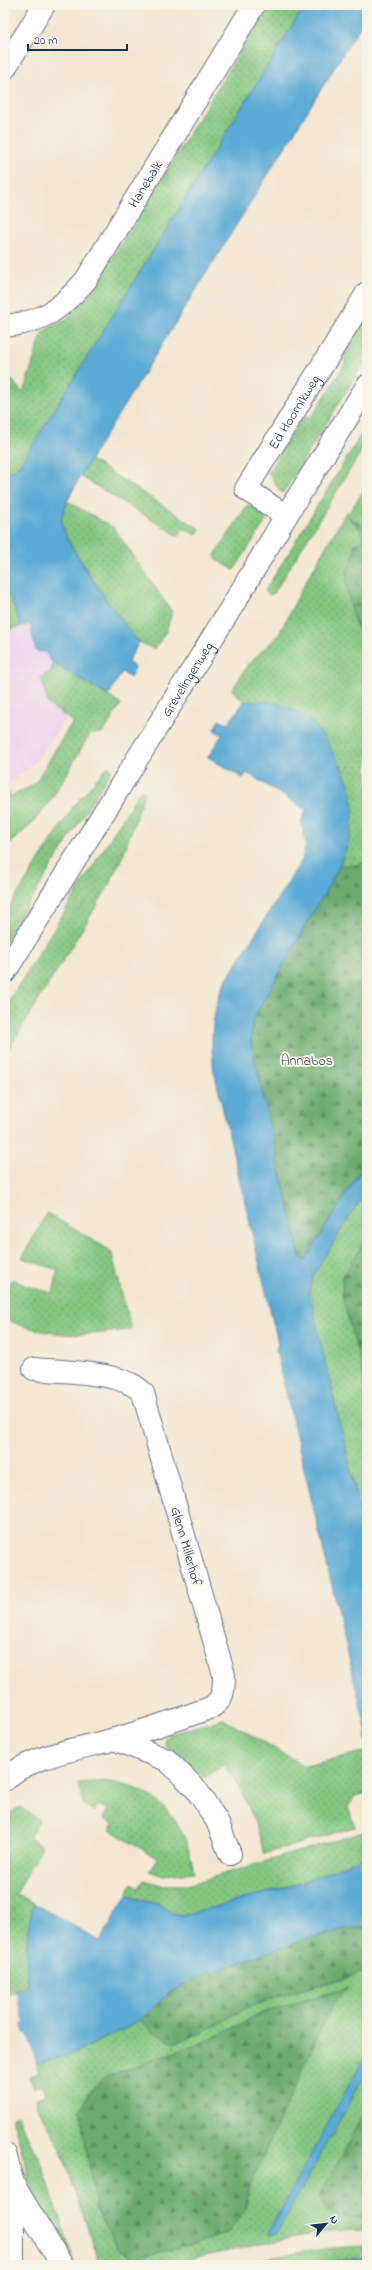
<svg xmlns="http://www.w3.org/2000/svg" width="372" height="2270" font-family="'Indie Flower',sans-serif">
	<style>
		.built { fill: #e9d2ed }
		.green { fill: url(#green-dots); stroke: #507c70 }
		.forest { fill: url(#forest-firs); stroke: #436e66 }
		.water { fill: #5cabd6; stroke: #3c6d9a }
		.pier { fill: #f3e7d1 }
		.lines { fill: none; stroke-linecap: round; stroke-linejoin: round }
		.minor-casing { stroke: #676f86; stroke-width: 24 }
		.minor { stroke: #fff; stroke-width: 22 }
		.labels { text-anchor: middle; stroke-width: 4; stroke-linejoin: round; paint-order: stroke }
		.street-label { font-size: 14px; fill: #1b2f5e; stroke: #f7f3e8 }
		.park-label { font-size: 14px; fill: #355567; stroke: #f7f3e8 }
	</style>
	<defs>
		<pattern id="green-dots" width="8" height="8" patternUnits="userSpaceOnUse"><rect width="8" height="8" fill="#84c881"/><path d="M2 2h.1M6 6h.1" fill="none" stroke="#6ba36d" stroke-width="1.8" stroke-linecap="round"/></pattern>
		<pattern id="forest-firs" width="22" height="20" patternUnits="userSpaceOnUse"><rect width="22" height="20" fill="#6bac6f"/><path d="M5 1l3.5 6h-7zM16 11l3.5 6h-7z" fill="#578c5e"/></pattern>
	</defs>
	<rect width="100%" height="100%" fill="#f7f3e8"/>
	<filter id="ink" filterUnits="userSpaceOnUse"><feTurbulence type="fractalNoise" baseFrequency=".025" numOctaves="2"/><feDisplacementMap in="SourceGraphic" scale="8" xChannelSelector="R" yChannelSelector="G"/><feConvolveMatrix kernelMatrix="1 2 1 2 8 2 1 2 1" color-interpolation-filters="sRGB"/></filter>
	<filter id="wash" filterUnits="userSpaceOnUse"><feTurbulence type="fractalNoise" baseFrequency=".012" numOctaves="4" result="noise"/><feDisplacementMap in="SourceGraphic" scale="16" xChannelSelector="R" yChannelSelector="G"/><feGaussianBlur stdDeviation="0.9" result="paint"/><feColorMatrix in="noise" values="0 0 0 0 0 0 0 0 0 0 0 0 0 0 0 0 0 1.4 0 .05"/><feComposite in="paint" operator="in"/></filter>
	<g filter="url(#wash)">
		<rect width="100%" height="100%" fill="#f3e7d1"/>
		<path class="built" d="M5 592 30 624 36 651 45 652 87 683 56 734 34 763 5 786Z"/>
		<g class="green">
			<path d="M269 5H305L48 421 73 450 5 486V372L23 393 43 331 64 321 88 297Z"/>
			<path d="M367 312V358L283 493 280 491 268 472 301 419 313 415 345 364 342 351Z"/>
			<path d="M367 425V442L274 593 270 595 265 591Z"/>
			<path d="M91 460 200 529 196 535 184 528 178 536 80 476Z"/>
			<path d="M367 485V1550L244 1052 343 857 252 702H244L232 690 250 662 278 636 304 585 346 512 349 513Z"/>
			<path d="M69 502 114 528 172 612 167 629 155 649 139 642 110 606 69 542 62 529 61 520 63 511Z"/>
			<path d="M248 504 269 516 234 570 217 560 215 555Z"/>
			<path d="M5 592 11 599 21 626 5 630Z"/>
			<path d="M53 662 121 704 103 733 90 734C66 773 45 821 5 846V789L7 788 10 796 30 787 37 780 73 721 48 704 41 677 51 672Z"/>
			<path d="M108 766 112 769 5 942V914L73 807Z"/>
			<path d="M141 789 145 792 123 855 108 887 5 1055V1007Z"/>
			<path d="M47 1213 111 1251 131 1329C85 1337 49 1338 5 1319V1295L12 1279 26 1286 53 1293 58 1270 22 1258Z"/>
			<path d="M223 1719 305 1766 367 1751V1793L355 1796 348 1807 355 1827 264 1854C256 1821 245 1793 224 1765L204 1778C193 1766 178 1760 169 1750 165 1747 165 1743 165 1738L172 1733Z"/>
			<path d="M103 1781C159 1787 185 1819 194 1872L161 1875 149 1871 157 1858 110 1830 114 1824 103 1818 108 1809 98 1805 94 1811 84 1805 78 1783Z"/>
			<path d="M20 1807 39 1820 29 1838 42 1846 16 1894 34 1903C26 1930 26 1956 27 1984L24 1988 7 1995 5 1987V1817Z"/>
			<path d="M367 1831V1852L358 1860 301 1883 187 1915C169 1916 169 1908 157 1904 146 1901 137 1900 127 1894L132 1884 139 1888 144 1880 162 1885H187Z"/>
			<path d="M367 1928V2230L332 2231 295 2237 161 2265H115L113 2260 100 2264 60 2147 39 2109 36 2098 45 2095 42 2085 33 2088 30 2076 39 2073 36 2064 71 2054 120 2031 140 2020 170 1992Z"/>
			<path d="M17 2115 43 2167 74 2261 73 2264H72L35 2197 12 2117Z"/>
			<path d="M367 2246V2257L308 2265H234C278 2256 321 2247 367 2246Z"/>
		</g>
		<g class="forest">
			<path d="M347 516 367 528V639L363 638 353 618 346 582 347 571 353 559 355 544 365 540 361 530Z"/>
			<path d="M367 861V1160L305 1261 300 1257 251 1043 252 1021 340 865H357Z"/>
			<path d="M367 1237V1396L360 1361 343 1300 342 1278Z"/>
			<path d="M349 1928H367V1972L278 1996 239 2012 204 2032 174 2043 151 2031 140 2020C150 2010 160 1999 172 1992 221 1960 292 1943 349 1928Z"/>
			<path d="M348 1987 334 2003 325 2020 250 2185 245 2210 230 2231 196 2244 134 2258 118 2250 95 2205 80 2108 92 2089 108 2076 209 2040 262 2013Z"/>
			<path d="M367 2108V2219C346 2218 328 2219 319 2198Z"/>
		</g>
		<g class="water">
			<path d="M305 5H365L363 22 80 476C74 490 62 507 62 521 62 544 122 621 139 642L128 662 135 668 130 678 122 672 108 696 51 661 45 652 36 651 30 624 21 626 11 599 5 592V470L15 471 32 446Z"/>
			<path d="M266 701C297 707 316 721 331 749 342 768 354 788 353 810 353 853 326 890 305 926 288 958 270 990 252 1021L251 1043 300 1257 305 1261 367 1160V1189L313 1275 309 1293 361 1513 367 1516V1743L366 1729 276 1351 278 1343 214 1071C210 1041 212 1013 223 985L302 860 306 845 301 822 306 810 247 773 243 778 208 757 222 735 214 730 219 720 228 724 244 702Z"/>
			<path d="M367 1852V1928H349L307 1939 200 1976 170 1992 140 2020 120 2031 71 2054 36 2064 27 2033 24 2034 21 2024 24 2023 16 1992 24 1988 27 1984C26 1956 26 1930 34 1903L100 1941 127 1894C137 1900 146 1901 157 1904 169 1908 169 1916 187 1915L301 1883 358 1860Z"/>
			<path d="M367 2052V2071L277 2233 270 2235 268 2233Z"/>
			<path d="M367 2257V2265H308Z"/>
		</g>
		<path class="pier" d="M16 1992 24 2023 21 2024 24 2034 27 2033 37 2066 34 2065 26 2036 22 2035 19 2024 22 2022 14 1993Z"/>
	</g>
	<g filter="url(#ink)">
		<g class="lines">
			<defs>
				<g id="minor">
					<path d="M5 68 44 5"/>
					<path id="s1" d="M5 326C45 322 60 309 86 280L254 5"/>
					<path id="s2" d="M286 516 246 489 367 293"/>
					<path id="s3" d="M5 972 234 603 286 516 367 386"/>
					<path d="M114 1739 167 1760 196 1789 217 1821 230 1854"/>
					<path d="M5 1780C27 1756 84 1748 115 1739 147 1730 179 1719 210 1708 224 1700 224 1689 224 1675L143 1393C124 1371 63 1372 34 1369"/>
					<path d="M5 2154 13 2183V2265"/>
					<path d="M13 2184 62 2265"/>
				</g>
			</defs>
			<use href="#minor" class="minor-casing"/>
			<use href="#minor" class="minor"/>
		</g>
	</g>
	<g class="labels">
		<g class="street-label">
			<text dy="5" stroke="none"><textPath href="#s1" startOffset="209">Hanebalk</textPath></text>
			<text dy="5" stroke="none"><textPath href="#s2" startOffset="139">Ed Hoornikweg</textPath></text>
			<text dy="5" stroke="none"><textPath href="#s3" startOffset="345">Grevelingenweg</textPath></text>
			<text transform="translate(187 1546) rotate(74)" y="5">Glenn Millerhof</text>
		</g>
		<g class="park-label">
			<text x="307" y="1065">Annabos</text>
		</g>
	</g>
	<rect width="372" height="2270" fill="none" stroke="#f7f3e8" stroke-width="20"/>
	<g transform="translate(326 2224) rotate(62)" stroke="#f7f3e8" stroke-width="3" paint-order="stroke">
	<path d="M0-3L7 15L0 10L-7 15Z" fill="#1b2f5e"/>
	<text y="-6" font-size="11" font-weight="bold" text-anchor="middle" fill="#1b2f5e">N</text>
	</g>
	<path d="M28 44v6h99v-6" fill="none" stroke="#1b2f5e" stroke-width="2"/>
	<text x="34" y="44" font-size="12" fill="#1b2f5e" stroke="#f7f3e8" stroke-width="3" paint-order="stroke">20 m</text>
</svg>
